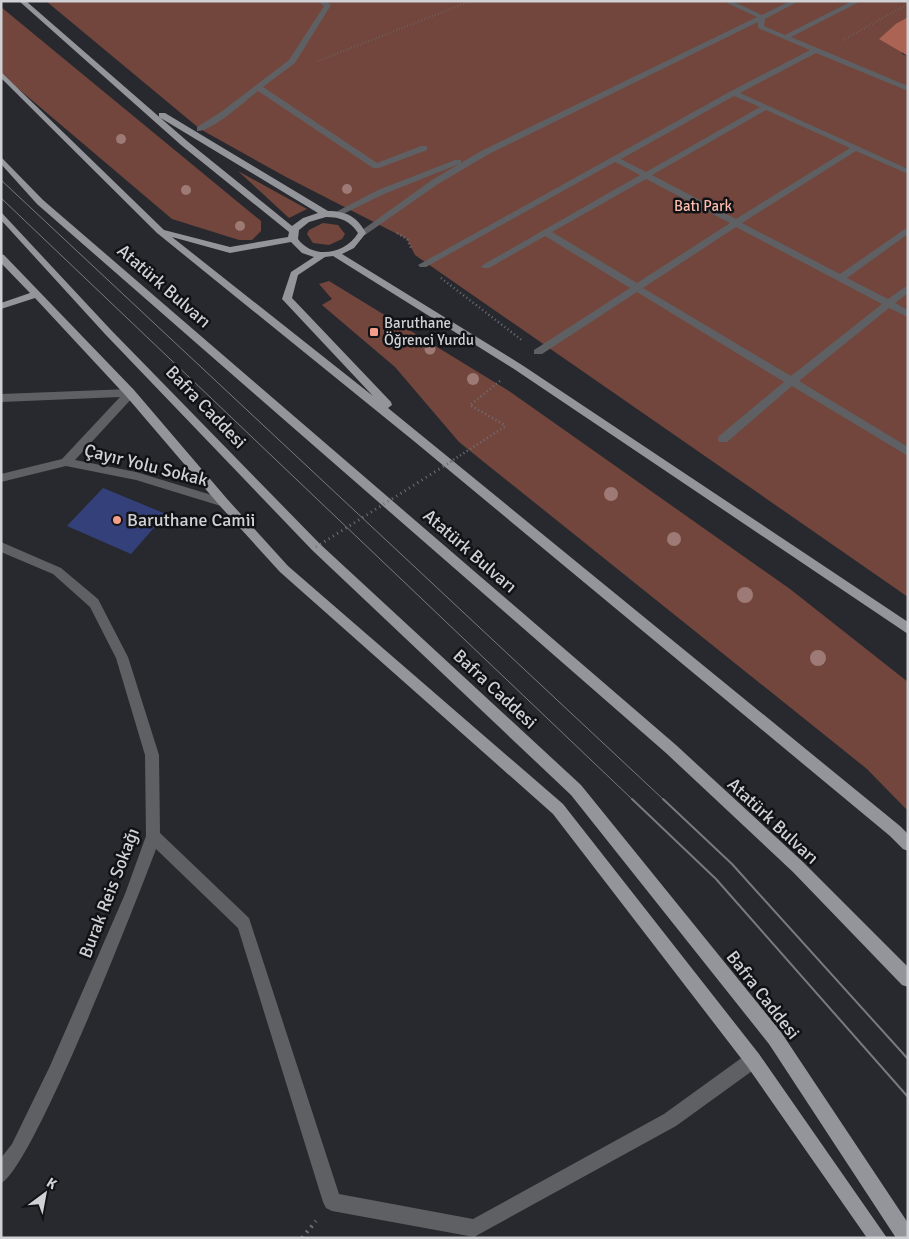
<svg xmlns="http://www.w3.org/2000/svg" width="909" height="1239" font-family="Signika,sans-serif">
	<style>
		.green { fill: #72463c }
		.water { fill: #ab6354 }
		.building { fill: #344079 }
		.lines { fill: none; stroke-linecap: round; stroke-linejoin: round }
		.path-far2 { stroke: #6f7075; stroke-width: 2; stroke-dasharray: 0.5 2.5; stroke-linecap: butt }
		.path-far1 { stroke: #6f7075; stroke-width: 2.5; stroke-dasharray: 1 3; stroke-linecap: butt }
		.path { stroke: #6f7075; stroke-width: 4; stroke-dasharray: 2 5; stroke-linecap: butt }
		.minor { fill: #5f6063; fill-rule: evenodd }
		.major { fill: #93959b; fill-rule: evenodd }
		.tram-far1 { stroke: #797a7f; stroke-width: 1 }
		.tram { stroke: #797a7f; stroke-width: 2 }
		.path-bridge-far1 { stroke: #6f7075; stroke-width: 2.5; stroke-dasharray: 1 3; stroke-linecap: butt }
		.path-bridge { stroke: #6f7075; stroke-width: 3; stroke-dasharray: 1 4; stroke-linecap: butt }
		.tree { fill: #9d7a75 }
		.poi-dot { fill: #f49d8b; stroke: #111215; stroke-width: 2 }
		.labels { text-anchor: middle; stroke-width: 5; stroke-linejoin: round; paint-order: stroke }
		.far-park-label { font-size: 15px; fill: #fcbcae; stroke: #111215 }
		.far-poi-label { font-size: 15px; fill: #d0d1d5; stroke: #111215; text-anchor: start }
		.street-label { font-size: 18px; fill: #d0d1d5; stroke: #111215 }
		.poi-label { font-size: 18px; fill: #d0d1d5; stroke: #111215; text-anchor: start }
	</style>
	<rect width="100%" height="100%" fill="#28292f"/>
	<g class="green">
		<path d="M46 1H908V17L897 23 902 54 908 56V597L415 255 407 239 286 177 200 129Z"/>
		<path d="M1 7 261 221V231L252 240H239L172 219 1 74Z"/>
		<path d="M238 171 307 209 289 218Z"/>
		<path d="M323 223 338 225 345 234 342 239 329 245 313 243 307 234 309 230Z"/>
		<path d="M329 281 509 391 790 589 908 682V811L867 769 459 442 395 367 322 305 332 299 319 284Z"/>
	</g>
	<path class="water" d="M908 17V56L879 39 897 23Z"/>
	<path class="building" d="M103 488 166 514 131 554 67 526Z"/>
	<g class="lines">
		<g class="path-far2">
			<path d="M843 40 908 4"/>
			<path d="M318 61 471 1"/>
		</g>
		<g class="path-far1">
			<path d="M397 233 407 239 412 250"/>
			<path d="M441 278 523 341"/>
			<path d="M500 381 470 405 506 426"/>
		</g>
		<path class="path" d="M302 1238 316 1221"/>
		<g class="minor">
			<path d="M318 1H326L331 5 295 63 263 87 377 163 421 146H427V150L379 168H373L258 91C246 100 212 132 197 131V127L221 112 289 60 324 6Z"/>
			<path d="M723 1H732L762 15 790 1H799L765 19 764 26 785 35 852 1H861L791 37 908 86V91L816 53 740 93 908 169V174L856 151 742 223 840 274 908 227V234L847 278 888 299 908 285V293L895 303 908 310V317L889 308 799 381 908 447V456L792 386 727 442H719L718 439 719 436 784 382 637 292 542 354H534V350L630 288 545 236 489 268H483L481 266 640 175 615 162 426 267H420L418 265 731 91 810 50 758 28V22L489 154 438 184 365 235 358 233 432 180 459 164 384 194 339 216 332 214 378 190 455 160H461V163L483 150 757 17ZM734 96 760 107 646 172 621 159ZM766 110 850 148 736 219 652 175ZM646 179 730 223 637 283 552 232ZM736 227 882 304 791 376 643 288Z"/>
			<path d="M130 389 134 390V396L75 460 136 472 228 500 230 503 228 506 224 507 136 480 66 466 1 482V474L62 459 120 397 1 402V394Z"/>
			<path d="M1 542 61 568 98 599 128 657 159 755 160 833 249 918 339 1194 473 1219 664 1114 747 1054 753 1052 759 1054 761 1060 759 1066 676 1126 474 1237 332 1211 326 1208 323 1202 238 928 156 849C139 895 32 1170 1 1183V1158L12 1144 50 1066 125 894 146 836 145 755 116 658 90 607 53 574 1 552Z"/>
		</g>
		<g class="major">
			<path d="M19 1H26L187 141 292 226 303 218 318 213 159 117V113H165L328 211C347 211 357 217 366 233L354 248 342 254 522 365 908 622V634L514 369 333 256 325 257 298 275 292 298 391 402 392 405 388 408 900 826 908 834V851L903 849 890 836 415 442 157 233 1 78V72L164 230 230 247 288 237 289 232 181 145ZM326 217C341 217 350 221 358 233 346 254 313 260 298 239L299 230 309 222ZM172 237 230 253 291 242 302 253 314 257 291 272 282 299 373 396Z"/>
			<path d="M1 157 43 200 676 745 803 862 908 967V987L902 985 793 872 666 753 37 204 1 164Z"/>
			<path d="M1 212 111 330 320 544 581 785 781 1032 908 1223V1238H896L769 1044 571 795 312 550 105 334 1 220Z"/>
			<path d="M1 254 4 255 134 390 228 500 288 566 563 804 759 1054 887 1238H867L747 1066 553 814 280 572 220 506 126 396 35 298 1 309V303L30 293 1 263Z"/>
		</g>
		<g class="tram-far1">
			<path d="M1 180 664 800"/>
			<path d="M1 198 633 800"/>
		</g>
		<g class="tram">
			<path d="M632 799 716 879 908 1097"/>
			<path d="M663 799 732 864 908 1059"/>
		</g>
		<path class="path-bridge-far1" d="M450 462 506 426"/>
		<path class="path-bridge" d="M316 547 452 461"/>
	</g>
	<g class="tree">
		<circle cx="121" cy="139" r="5"/>
		<circle cx="347" cy="189" r="5"/>
		<circle cx="186" cy="190" r="5"/>
		<circle cx="240" cy="226" r="5"/>
		<circle cx="430" cy="349" r="5.5"/>
		<circle cx="473" cy="379" r="6"/>
		<circle cx="611" cy="494" r="7"/>
		<circle cx="674" cy="539" r="7"/>
		<circle cx="745" cy="595" r="8"/>
		<circle cx="818" cy="658" r="8"/>
	</g>
	<g class="poi-dot">
		<rect x="369" y="327" width="10" height="10" rx="2.5"/>
		<circle cx="117" cy="520" r="5"/>
	</g>
	<g class="labels">
		<g class="far-park-label">
			<text x="703" y="211">Batı Park</text>
		</g>
		<g class="far-poi-label">
			<text x="384" y="328">Baruthane<tspan x="384" dy="17">Öğrenci Yurdu</tspan></text>
		</g>
		<g class="street-label">
			<text transform="translate(164 286) rotate(41)" y="6">Atatürk Bulvarı</text>
			<text transform="translate(206 407) rotate(46)" y="6">Bafra Caddesi</text>
			<text transform="translate(146 465) rotate(14)" y="6">Çayır Yolu Sokak</text>
			<text transform="translate(470 551) rotate(41)" y="6">Atatürk Bulvarı</text>
			<text transform="translate(495 689) rotate(43)" y="6">Bafra Caddesi</text>
			<text transform="translate(773 821) rotate(43)" y="6">Atatürk Bulvarı</text>
			<text transform="translate(109 893) rotate(-69)" y="6">Burak Reis Sokağı</text>
			<text transform="translate(763 995) rotate(52)" y="6">Bafra Caddesi</text>
		</g>
		<g class="poi-label">
			<text x="127" y="526">Baruthane Camii</text>
		</g>
	</g>
	<rect width="909" height="1239" fill="none" stroke="#d0d1d5" stroke-width="5"/>
	<g transform="translate(45 1194) rotate(32)" stroke="#111215" stroke-width="4" paint-order="stroke">
	<path d="M0-4L9 19L0 12L-9 19Z" fill="#d0d1d5"/>
	<text y="-8" font-size="14" font-weight="bold" text-anchor="middle" fill="#d0d1d5">K</text>
	</g>
</svg>
